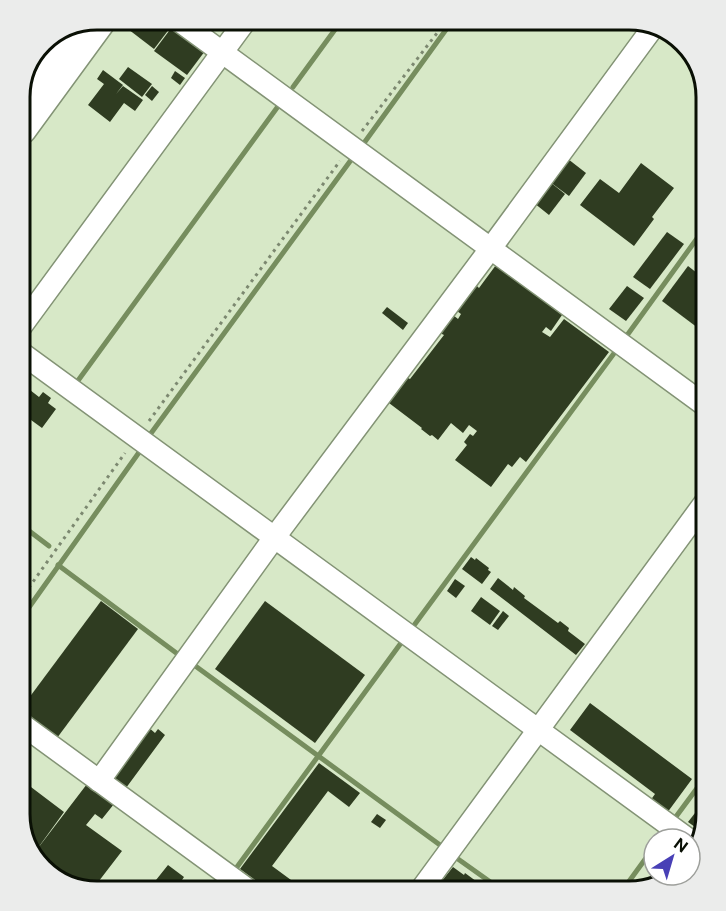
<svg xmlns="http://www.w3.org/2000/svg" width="726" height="911" font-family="'Public Sans',sans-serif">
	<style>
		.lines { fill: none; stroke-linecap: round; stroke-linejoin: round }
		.stream { stroke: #768d5e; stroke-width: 5 }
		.building { fill: #2f3c21 }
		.street-casing { stroke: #839375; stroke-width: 24 }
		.primary-casing { stroke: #839375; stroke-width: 36 }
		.path { stroke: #7c8870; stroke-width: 3; stroke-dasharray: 3 4.5; stroke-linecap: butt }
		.street { stroke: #fff; stroke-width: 21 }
		.primary { stroke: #fff; stroke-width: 33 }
		.rim { fill: none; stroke: #0a1005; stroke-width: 3 }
	</style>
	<rect width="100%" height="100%" fill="#d7e8c7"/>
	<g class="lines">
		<g class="stream">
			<path d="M293 87 342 20"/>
			<path d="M364 143 453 20"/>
			<path d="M628 334 706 226"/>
			<path d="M77 382 279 105"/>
			<path d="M149 436 351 160"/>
			<path d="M20 524 49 546"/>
			<path d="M58 565 179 655"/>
			<path d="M20 620 140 451"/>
			<path d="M415 624 615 352"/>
			<path d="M194 665 440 845"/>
			<path d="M675 818 706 776"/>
			<path d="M660 839 663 835"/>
			<path d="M458 859 503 891"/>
			<path d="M237 867 401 643"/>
			<path d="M219 891 224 884"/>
			<path d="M622 891 654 847"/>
		</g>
	</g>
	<g class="building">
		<path d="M129 20H159L170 28 154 49 124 26Z"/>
		<path d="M172 27 205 51 187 75 154 51Z"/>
		<path d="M128 67 152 84 142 97 119 79Z"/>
		<path d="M103 70 123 85 116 94 123 86 143 100 135 111 124 103 110 122 88 105 104 84 97 79Z"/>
		<path d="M175 71 185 78 180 85 171 78Z"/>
		<path d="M152 86 159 92 152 101 145 95Z"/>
		<path d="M568 159 586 173 569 196 550 182Z"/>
		<path d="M641 163 674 188 652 217 654 219 634 246 580 205 600 179 619 193Z"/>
		<path d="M550 182 565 194 549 215 534 203Z"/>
		<path d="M667 232 684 244 650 289 633 277Z"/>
		<path d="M496 265 562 315 551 331 546 327 542 332 550 337 564 319 609 352 526 462 520 457 512 467 508 464 491 487 455 460 467 445 464 442 470 434 473 436 477 431 469 425 463 433 451 423 438 440 432 435 430 436 421 429 422 428 389 403 408 378 410 379 444 335 440 333 453 315 458 319 461 314 457 311 476 285 479 288Z"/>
		<path d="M688 266 706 280V325L702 331 662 301Z"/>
		<path d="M627 286 644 298 626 321 609 309Z"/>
		<path d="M387 307 408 323 403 330 382 313Z"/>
		<path d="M30 390 39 397 43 392 51 398 48 403 56 409 42 428 20 412V404Z"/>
		<path d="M471 557 475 560 476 558 489 568 488 570 491 572 482 584 462 569Z"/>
		<path d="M498 578 513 590 514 587 525 596 524 598 558 623 560 621 569 628 568 631 585 644 576 655 490 589Z"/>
		<path d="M455 579 465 586 456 598 447 591Z"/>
		<path d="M481 597 500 611 490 625 471 611Z"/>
		<path d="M101 601 138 629 57 738 20 710Z"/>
		<path d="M265 601 365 675 315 743 215 669Z"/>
		<path d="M503 611 509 616 498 630 492 626Z"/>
		<path d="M590 703 692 779 667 813 650 801 655 794 570 730Z"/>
		<path d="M147 726 155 733 158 729 165 735 126 788 109 776Z"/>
		<path d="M319 763 360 793 349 807 328 791 272 866 306 891H270L240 869Z"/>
		<path d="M27 784 64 812 35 852 87 784 114 804 102 819 95 814 86 825 122 851 92 890 58 881 33 858 20 815V794Z"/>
		<path d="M702 804 706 807V815L702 832 688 822Z"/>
		<path d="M377 814 386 820 380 828 371 822Z"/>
		<path d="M168 865 184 877 182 880 193 888 190 891H171L156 880Z"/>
		<path d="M453 867 464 875 465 873 480 884 474 891H443L437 887Z"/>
	</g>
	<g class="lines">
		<defs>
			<g id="street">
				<path d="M178 20 706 406"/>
				<path d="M20 328 246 20"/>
				<path d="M20 352 688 839"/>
				<path d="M20 723 250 891"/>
				<path d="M99 781 274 538 491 248 654 26"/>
				<path d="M420 891 706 501"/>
			</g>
			<g id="primary">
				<path d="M28 75 58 34"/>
				<path d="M20 128 99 20"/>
			</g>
		</defs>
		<use href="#street" class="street-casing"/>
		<use href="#primary" class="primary-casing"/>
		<g class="path">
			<path d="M362 131 447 20"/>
			<path d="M149 421 340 161"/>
			<path d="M20 600 125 453"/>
		</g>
		<use href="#street" class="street"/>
		<use href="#primary" class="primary"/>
	</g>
	<path d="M0 0H726V911H0ZM97 30H629A67 67 0 0 1 696 97V814A67 67 0 0 1 629 881H97A67 67 0 0 1 30 814V97A67 67 0 0 1 97 30Z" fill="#ebeceb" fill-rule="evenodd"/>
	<path class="rim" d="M97 30H629A67 67 0 0 1 696 97V814A67 67 0 0 1 629 881H97A67 67 0 0 1 30 814V97A67 67 0 0 1 97 30Z"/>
	<g transform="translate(672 857) rotate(37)"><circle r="28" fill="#ffffff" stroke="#9d9f9b" stroke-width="1.5"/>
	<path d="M0-4.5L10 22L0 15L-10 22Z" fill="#4840b6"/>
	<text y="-9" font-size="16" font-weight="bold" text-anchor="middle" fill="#0a1005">N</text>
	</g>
</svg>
